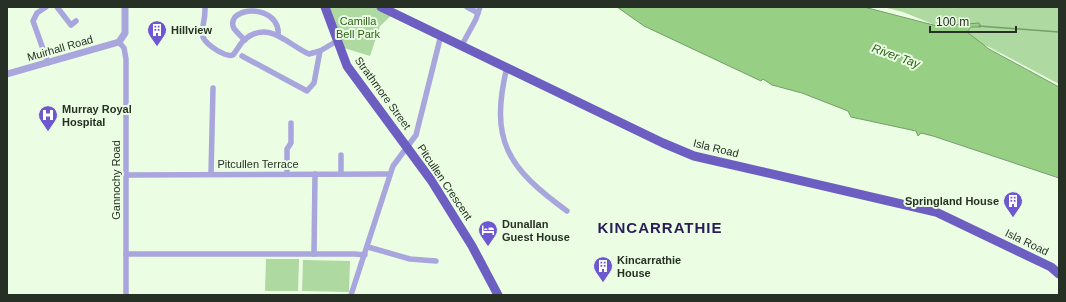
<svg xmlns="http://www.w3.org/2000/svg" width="1066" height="302" font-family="Helvetica,sans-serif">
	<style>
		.green { fill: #aed9a0 }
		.water { fill: #97cf84; stroke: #759f67 }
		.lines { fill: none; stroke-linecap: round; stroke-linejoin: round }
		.stream { stroke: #759f67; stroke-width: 1.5 }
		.minor { stroke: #a9a6dd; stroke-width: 5.5 }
		.tertiary { stroke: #a9a6dd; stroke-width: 7 }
		.primary { stroke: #6d5ec1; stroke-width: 9 }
		.labels { text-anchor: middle; stroke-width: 4; stroke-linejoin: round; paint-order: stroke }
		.park-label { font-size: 11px; fill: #2c5f16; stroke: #ebfee4 }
		.poi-label { font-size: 11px; font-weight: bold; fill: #273024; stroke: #ebfee4; text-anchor: start }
		.street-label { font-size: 11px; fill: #273024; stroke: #ebfee4 }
		.water-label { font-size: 12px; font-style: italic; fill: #2c5f16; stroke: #ebfee4 }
		.district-label { font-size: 15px; font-weight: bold; letter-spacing: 1px; fill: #291d57; stroke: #ebfee4 }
	</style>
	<rect width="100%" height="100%" fill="#ebfee4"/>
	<g class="green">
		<path d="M329 7H375L392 15 380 26 370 56 344 48Z"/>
		<path d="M883 7H1059V84L989 47 903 12Z"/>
		<path d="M266 259H299L298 291H265Z"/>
		<path d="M303 260 350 261 349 292 302 291Z"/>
	</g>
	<path class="water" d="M617 7H864L945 28 952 25 979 23 981 27H971L967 32 989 49 1059 87V178L933 136 921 133 918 136 916 131 851 117 848 111 802 93 772 85 763 79 761 81 644 26Z"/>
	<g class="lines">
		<path class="stream" d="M979 26 1059 32"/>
		<g class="minor">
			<path d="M46 7 37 13 33 21 48 63"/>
			<path d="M57 7 71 25 76 21"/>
			<path d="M205 7C206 31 192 35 218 51 223 53 227 57 233 55 237 50 240 44 244 40 269 19 288 45 309 54L320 51 337 41"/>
			<path d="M467 7 478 13"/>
			<path d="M245 40C238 33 228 27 235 17 249 4 281 13 278 35"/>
			<path d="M119 42 124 48 126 59V295"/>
			<path d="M462 45 476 19 480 7"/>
			<path d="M242 56 307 91 314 83 320 51"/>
			<path d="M507 67C489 141 508 168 567 211"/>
			<path d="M341 155V174"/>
			<path d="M211 174 213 88"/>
			<path d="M287 174V149L291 143V123"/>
			<path d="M127 175 390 174"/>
			<path d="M368 247 410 259 436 261"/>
			<path d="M126 254H355L365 255"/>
			<path d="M314 254 315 174"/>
			<path d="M351 295 393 166 416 135 441 35"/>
		</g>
		<path class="tertiary" d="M7 74 119 42 125 33V7"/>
		<g class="primary">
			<path d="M325 7 347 66 431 180 472 246 498 295"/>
			<path d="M381 7 663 143 694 156 936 212 1051 267 1059 274"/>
		</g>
	</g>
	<defs>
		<symbol id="building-pin" viewBox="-11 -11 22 30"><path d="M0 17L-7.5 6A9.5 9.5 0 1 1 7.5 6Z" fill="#6e58d1" stroke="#ebfee4"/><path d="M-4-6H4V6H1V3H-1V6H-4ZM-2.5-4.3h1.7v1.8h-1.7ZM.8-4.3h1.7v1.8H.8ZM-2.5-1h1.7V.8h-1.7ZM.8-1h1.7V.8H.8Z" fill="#fff"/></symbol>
		<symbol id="hospital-pin" viewBox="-11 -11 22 30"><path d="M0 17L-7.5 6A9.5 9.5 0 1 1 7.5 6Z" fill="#6e58d1" stroke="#ebfee4"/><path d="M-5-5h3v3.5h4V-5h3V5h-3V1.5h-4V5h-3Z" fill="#fff"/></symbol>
		<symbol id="hotel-pin" viewBox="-11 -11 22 30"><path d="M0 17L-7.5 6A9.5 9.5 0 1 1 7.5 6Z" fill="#6e58d1" stroke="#ebfee4"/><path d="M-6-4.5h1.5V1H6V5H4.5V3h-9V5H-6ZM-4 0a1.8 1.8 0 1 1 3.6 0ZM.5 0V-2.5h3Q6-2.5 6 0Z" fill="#fff"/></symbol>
	</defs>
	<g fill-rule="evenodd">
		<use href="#building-pin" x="146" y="19" width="22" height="30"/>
		<use href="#hospital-pin" x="37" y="104" width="22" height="30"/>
		<use href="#building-pin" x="1002" y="190" width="22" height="30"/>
		<use href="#hotel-pin" x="477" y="219" width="22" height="30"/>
		<use href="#building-pin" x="592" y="255" width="22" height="30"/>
	</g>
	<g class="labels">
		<g class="park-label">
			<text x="358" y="25">Camilla<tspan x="358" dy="13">Bell Park</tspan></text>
		</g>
		<g class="poi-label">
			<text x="171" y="34">Hillview</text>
			<text x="62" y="113">Murray Royal<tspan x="62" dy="13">Hospital</tspan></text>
			<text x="999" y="205" text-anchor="end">Springland House</text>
			<text x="502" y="228">Dunallan<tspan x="502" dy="13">Guest House</tspan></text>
			<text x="617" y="264">Kincarrathie<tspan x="617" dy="13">House</tspan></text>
		</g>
		<g class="street-label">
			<text transform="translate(60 48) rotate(-16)" y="4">Muirhall Road</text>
			<text transform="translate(383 93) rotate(54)" y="4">Strathmore Street</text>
			<text transform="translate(716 148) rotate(14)" y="4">Isla Road</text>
			<text x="258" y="168">Pitcullen Terrace</text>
			<text transform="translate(116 180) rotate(-90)" y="4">Gannochy Road</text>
			<text transform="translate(445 182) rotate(56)" y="4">Pitcullen Crescent</text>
			<text transform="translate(1027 242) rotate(26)" y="4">Isla Road</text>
		</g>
		<g class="water-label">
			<text transform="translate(896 56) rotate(20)" y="4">River Tay</text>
		</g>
		<g class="district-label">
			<text x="660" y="233">KINCARRATHIE</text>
		</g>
	</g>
	<rect width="1066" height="302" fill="none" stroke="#273024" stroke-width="16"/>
	<path d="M930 26v6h86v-6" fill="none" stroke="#273024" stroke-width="2"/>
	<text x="936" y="26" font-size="12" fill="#273024" stroke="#ebfee4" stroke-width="3" paint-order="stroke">100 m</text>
</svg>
